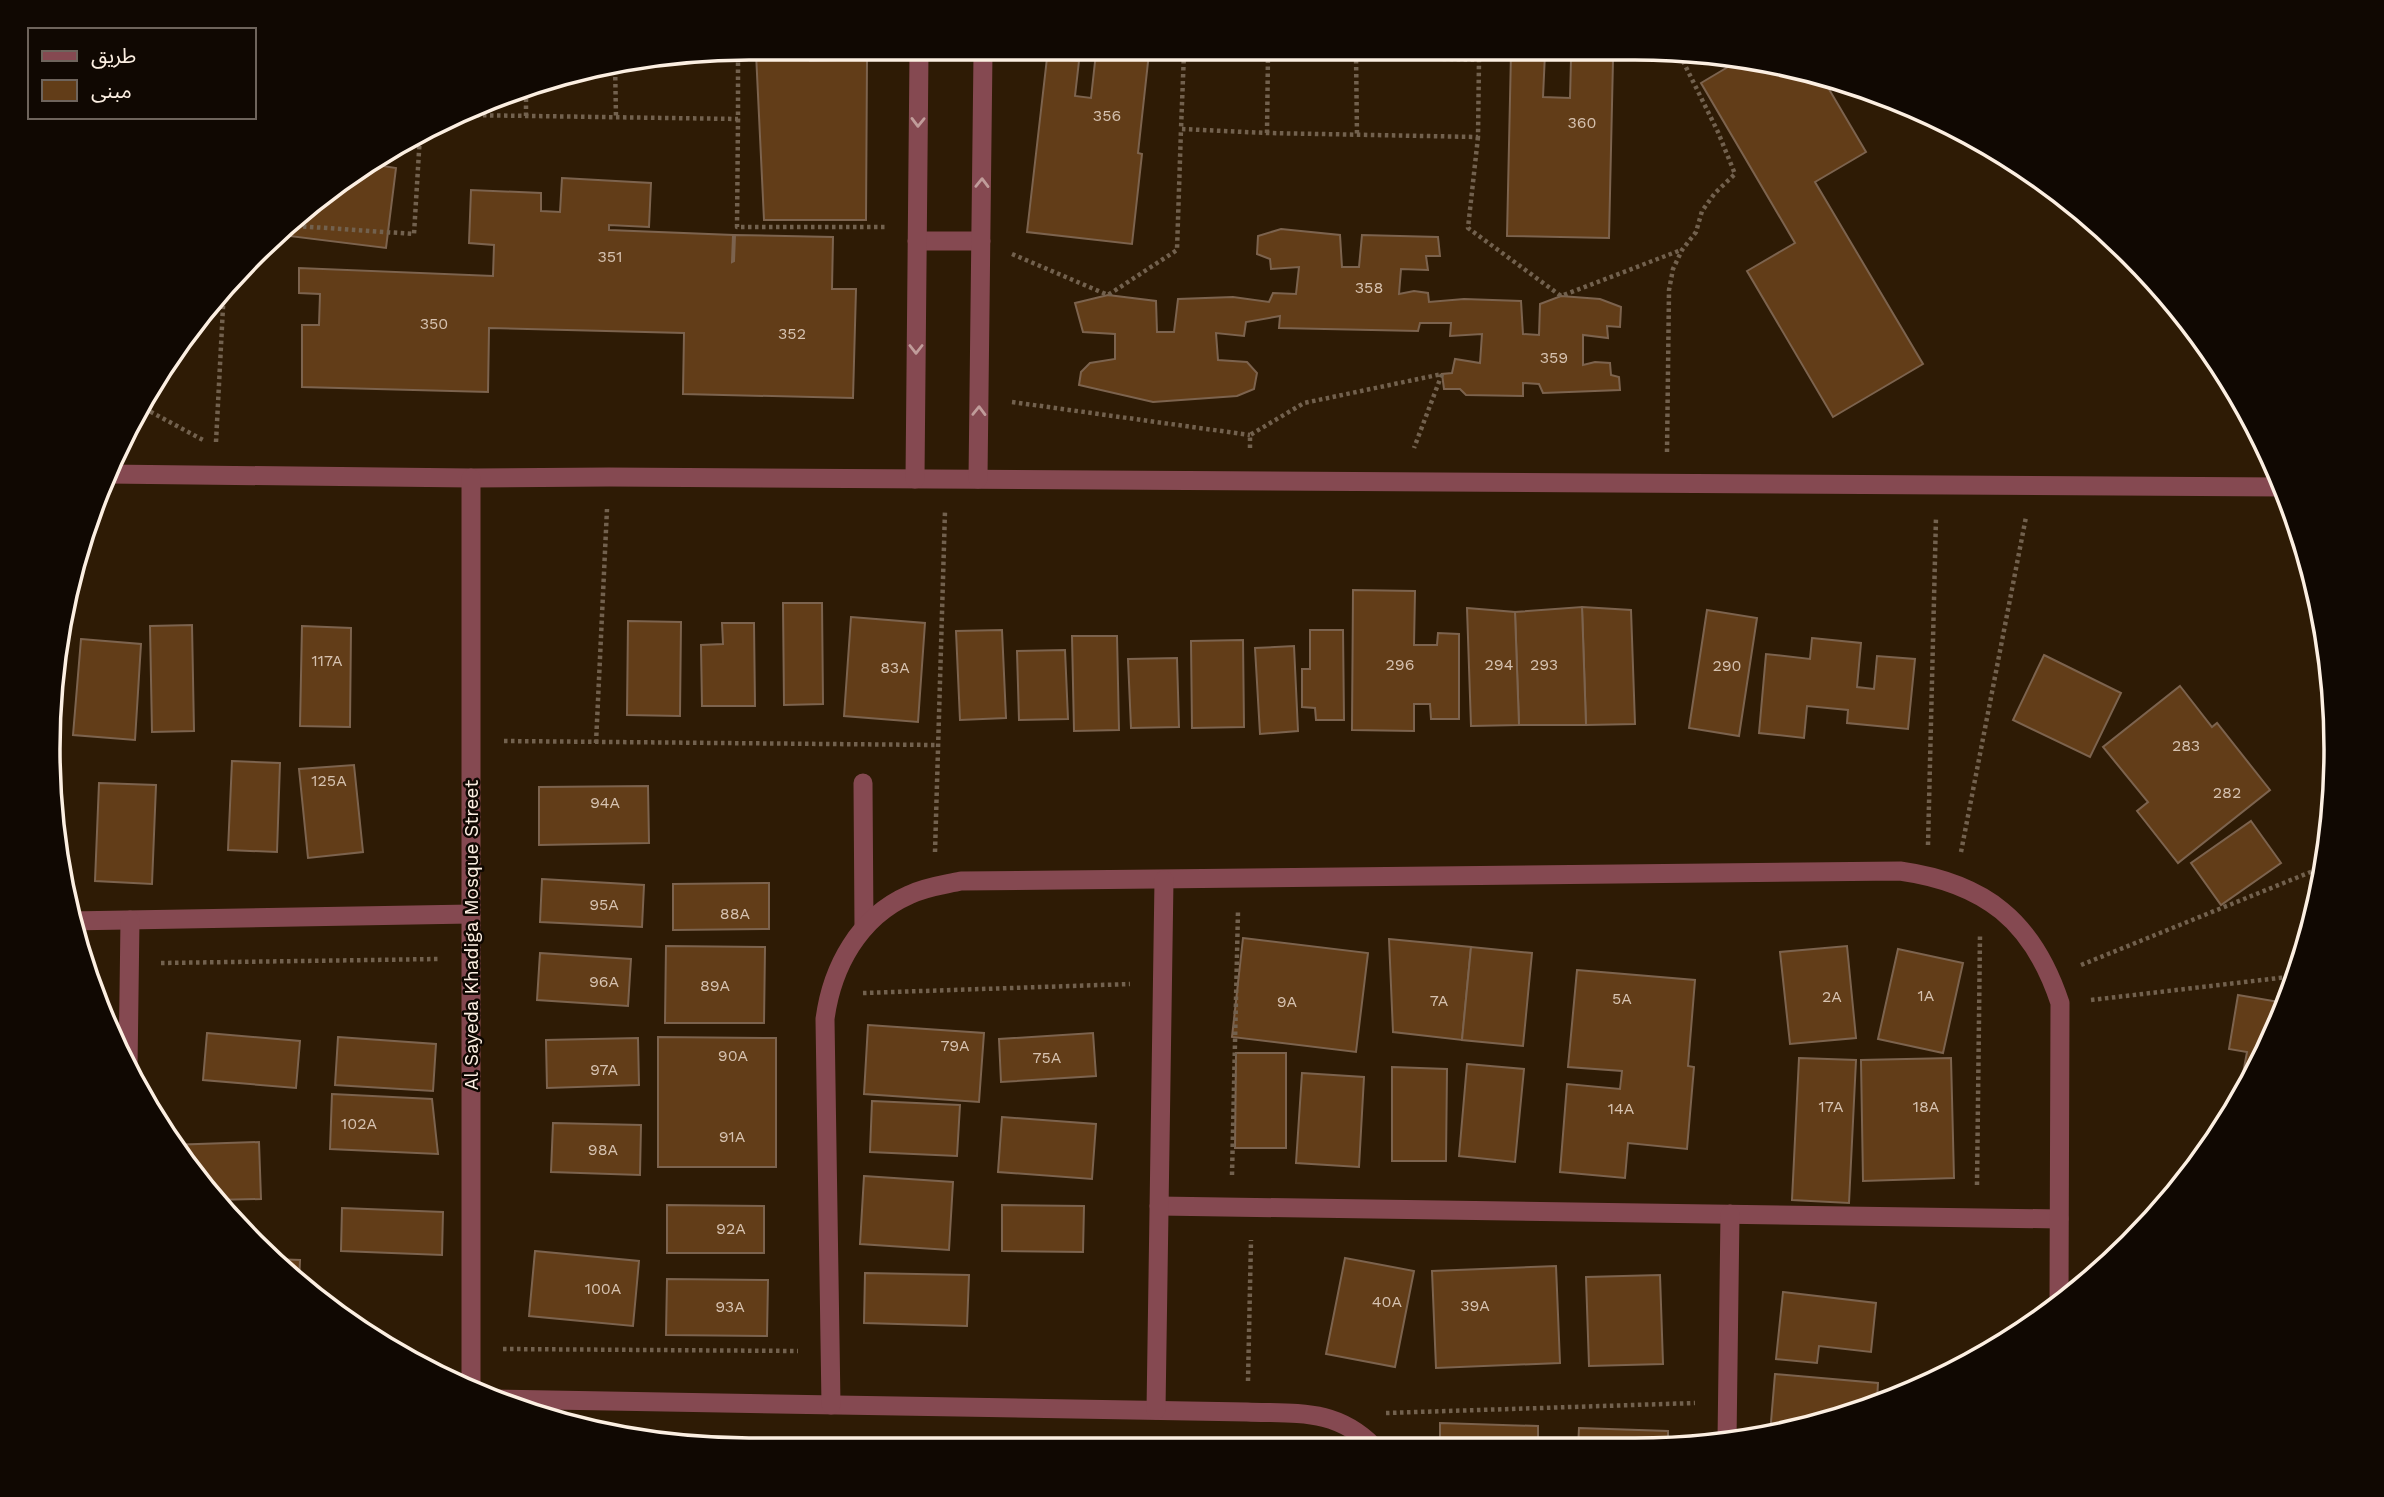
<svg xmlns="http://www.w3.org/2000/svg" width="2384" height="1497" font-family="'Work Sans','Noto Sans Arabic',sans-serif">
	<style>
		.building { fill: #623d18; stroke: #7c634e; stroke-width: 2 }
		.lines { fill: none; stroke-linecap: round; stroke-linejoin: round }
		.path { stroke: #72614e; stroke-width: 4.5; stroke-dasharray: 3.5 3.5; stroke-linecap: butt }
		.service { stroke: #854951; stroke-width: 19 }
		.minor { stroke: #854951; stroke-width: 19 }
		.oneway { stroke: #c09c9a }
		.labels { text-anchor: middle; stroke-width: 5; stroke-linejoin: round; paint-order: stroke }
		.number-label { font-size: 16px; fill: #d6c2b0 }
		.street-label { font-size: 19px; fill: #fcefe2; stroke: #100802 }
		.rim { fill: none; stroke: #fcefe2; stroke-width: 3.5 }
	</style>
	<rect width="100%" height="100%" fill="#2e1b05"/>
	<g class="building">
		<path d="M756 53H809L810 61 867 59 866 220H764Z"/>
		<path d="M1096 53H1149L1138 153 1142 154 1132 244 1027 232 1047 58 1079 61 1075 96 1091 98Z"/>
		<path d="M1159 53H1202L1201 58Z"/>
		<path d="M1441 53H1485V57L1441 56Z"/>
		<path d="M1511 53H1545L1543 97 1570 98 1571 60H1613L1609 238 1507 236Z"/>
		<path d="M1743 58 1823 79 1866 152 1815 182 1923 364 1833 417 1747 271 1795 243 1701 83Z"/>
		<path d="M364 163 396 168 386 248 281 235 282 225 286 222Z"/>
		<path d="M562 178 651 183 649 227 609 225V230L733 235 732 262 734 261 735 235 833 237 832 289H856L853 398 683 394 684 333 489 328 488 392 302 387V325H319L320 294 299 293V268L493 276 494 245 469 243 471 190 541 193V211L560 212Z"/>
		<path d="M1281 229 1340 235 1342 267H1359L1362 235 1438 237 1440 256H1426L1428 270 1401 269 1399 294 1414 291 1428 293 1429 302 1464 299 1521 301 1523 334 1539 335 1540 304 1561 296 1600 299 1621 307 1620 327 1607 326 1608 338 1583 335V365L1595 362 1610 363 1611 375 1619 377 1620 390 1543 393 1539 384 1523 383V396L1466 395 1460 389H1444L1442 374 1452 373 1455 359 1480 363 1482 334 1450 336 1451 323H1420L1418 331 1279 328 1280 316 1246 322 1244 336 1216 333 1218 360 1247 362 1257 373 1254 389 1237 396 1153 402 1079 385 1081 372 1090 363 1115 359V334L1083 332 1075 303 1108 295 1156 301 1157 332H1174L1178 299 1233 297 1269 302 1273 293 1296 294 1299 267 1271 269 1270 259 1257 254 1258 236Z"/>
		<path d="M1353 590 1415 591 1414 645H1437L1438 633 1459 634V719H1431L1430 704H1414V731L1352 730Z"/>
		<path d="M783 603H822L823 704 784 705Z"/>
		<path d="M1582 607 1631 610 1635 724 1586 725Z"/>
		<path d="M1582 607 1586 725H1519L1515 612Z"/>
		<path d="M1467 608 1515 612 1519 725 1471 726Z"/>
		<path d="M1707 610 1757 618 1739 736 1689 728Z"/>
		<path d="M851 617 925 623 918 722 844 716Z"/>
		<path d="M628 621 681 622 680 716 627 715Z"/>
		<path d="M722 623H754L755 706H702L701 645 723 644Z"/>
		<path d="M192 625 194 731 152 732 150 626Z"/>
		<path d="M302 626 351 628 350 727 300 726Z"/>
		<path d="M1002 630 1006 718 960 720 956 631Z"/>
		<path d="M1310 630H1343L1344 720H1316L1315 708 1302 707V669H1310Z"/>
		<path d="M1072 636H1117L1119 730 1074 731Z"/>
		<path d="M1812 638 1861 643 1857 687 1874 689 1877 656 1915 659 1908 729 1847 723 1848 710 1807 706 1804 738 1759 733 1766 654 1810 659Z"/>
		<path d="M81 639 141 644 135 740 73 735Z"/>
		<path d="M1243 640 1244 727 1192 728 1191 641Z"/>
		<path d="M1294 646 1298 731 1260 734 1255 648Z"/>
		<path d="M1065 650 1068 719 1019 720 1017 651Z"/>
		<path d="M2044 655 2121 693 2090 757 2013 720Z"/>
		<path d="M1177 658 1179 727 1131 728 1128 659Z"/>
		<path d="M2180 686 2212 727 2217 723 2270 790 2178 863 2137 811 2148 802 2103 747Z"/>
		<path d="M232 761 280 763 277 852 228 850Z"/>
		<path d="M354 765 363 852 308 858 299 769Z"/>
		<path d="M99 783 156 785 152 884 95 881Z"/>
		<path d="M648 786 649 843 539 845V787Z"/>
		<path d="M2251 821 2281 863 2221 905 2191 863Z"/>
		<path d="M542 879 644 885 642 927 540 922Z"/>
		<path d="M769 883V929L673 930V884Z"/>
		<path d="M1243 938 1368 953 1356 1052 1232 1037Z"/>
		<path d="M1389 939 1471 947 1462 1040 1393 1032Z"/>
		<path d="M666 946 765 947 764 1023H665Z"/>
		<path d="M1847 946 1856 1038 1790 1044 1780 952Z"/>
		<path d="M1471 947 1532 953 1523 1046 1462 1040Z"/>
		<path d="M1898 949 1963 963 1943 1053 1878 1039Z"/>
		<path d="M540 953 631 959 628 1006 537 1000Z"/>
		<path d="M1577 970 1695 980 1688 1066 1694 1067 1687 1149 1628 1143 1625 1178 1560 1172 1567 1084 1620 1089 1622 1071 1568 1067Z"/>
		<path d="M2238 995 2285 1003 2264 1059 2245 1091 2240 1090 2247 1052 2229 1049Z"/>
		<path d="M868 1025 984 1033 979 1102 864 1094Z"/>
		<path d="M207 1033 300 1041 296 1088 203 1080Z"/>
		<path d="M1093 1033 1096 1076 1001 1082 999 1039Z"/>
		<path d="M338 1037 436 1044 433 1091 335 1085Z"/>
		<path d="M658 1037 776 1038V1167H658Z"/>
		<path d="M638 1038 639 1085 547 1088 546 1040Z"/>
		<path d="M1236 1053H1286V1148H1235Z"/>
		<path d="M1799 1058 1856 1060 1849 1203 1792 1200Z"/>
		<path d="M1951 1058 1954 1178 1863 1181 1861 1060Z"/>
		<path d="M1467 1064 1524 1069 1515 1162 1459 1156Z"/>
		<path d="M1392 1067 1447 1069 1446 1161H1392Z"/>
		<path d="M1302 1073 1364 1077 1359 1167 1296 1163Z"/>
		<path d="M332 1094 432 1099 438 1154 330 1149Z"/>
		<path d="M872 1101 960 1105 957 1156 870 1152Z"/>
		<path d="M1002 1117 1096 1124 1092 1179 998 1172Z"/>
		<path d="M553 1123 641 1125 640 1175 551 1172Z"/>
		<path d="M259 1142 261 1199 213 1200 170 1145Z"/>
		<path d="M864 1176 953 1182 949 1250 860 1244Z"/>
		<path d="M667 1205 764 1206V1253H667Z"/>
		<path d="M1002 1205 1084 1206 1083 1252 1002 1251Z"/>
		<path d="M342 1208 443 1212 442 1255 341 1251Z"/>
		<path d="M535 1251 639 1261 633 1326 529 1316Z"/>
		<path d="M1345 1258 1414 1271 1395 1367 1326 1354Z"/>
		<path d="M272 1259 300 1260 299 1284Z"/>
		<path d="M1556 1266 1560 1363 1436 1368 1432 1271Z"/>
		<path d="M865 1273 969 1275 967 1326 864 1323Z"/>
		<path d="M1660 1275 1663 1364 1589 1366 1586 1277Z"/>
		<path d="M667 1279 768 1280 767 1336 666 1335Z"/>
		<path d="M1783 1292 1876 1303 1871 1352 1819 1346 1817 1363 1776 1359Z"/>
		<path d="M1775 1374 1878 1383 1877 1401 1817 1426 1770 1434Z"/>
		<path d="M1440 1423 1538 1426V1448L1440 1447Z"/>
		<path d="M1579 1428 1668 1431V1448H1578Z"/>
	</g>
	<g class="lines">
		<g class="path">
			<path d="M1184 53 1181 129 1267 133 1478 137 1479 60 1412 58V53"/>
			<path d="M1356 53 1357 135"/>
			<path d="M615 63 616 117"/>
			<path d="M462 115 738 119V53"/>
			<path d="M526 116V84"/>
			<path d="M738 119 737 227H885"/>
			<path d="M1267 133 1268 53"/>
			<path d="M1478 137 1468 228 1561 296 1681 250"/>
			<path d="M282 225 414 234 420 135"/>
			<path d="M1012 254 1108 295 1177 250 1181 129"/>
			<path d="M1012 402 1250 435"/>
			<path d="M138 405 203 440"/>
			<path d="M216 442 224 288"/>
			<path d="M1250 448V435L1304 403 1442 374 1414 448"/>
			<path d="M1667 452 1669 290 1673 269 1682 250 1696 232 1702 211 1715 193 1735 174 1718 132 1679 53"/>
			<path d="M504 741 937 745"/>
			<path d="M596 743 607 509"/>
			<path d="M1928 845 1936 517"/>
			<path d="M935 852 945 511"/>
			<path d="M1961 852 2026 517"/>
			<path d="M161 963 439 959"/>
			<path d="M2081 965 2323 867"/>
			<path d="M863 993 1130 984"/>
			<path d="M2091 1000 2296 976"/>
			<path d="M1232 1175 1238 911"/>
			<path d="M1977 1185 1980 935"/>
			<path d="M503 1349 798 1351"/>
			<path d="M1248 1381 1251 1240"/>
			<path d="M1386 1413 1695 1403"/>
		</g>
		<path class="service" d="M863 783 864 928"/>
		<g class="minor">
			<path d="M917 241H981"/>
			<path d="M107 474 471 478 609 477 2283 487"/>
			<path d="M471 478V1391"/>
			<path d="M915 479 919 53"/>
			<path d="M978 479 983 53"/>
			<path d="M69 921 471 914"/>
			<path d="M128 1069 130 920"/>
			<path d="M1159 1206 2059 1219"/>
			<path d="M492 1399 1247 1412C1297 1414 1336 1408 1374 1447"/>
			<path d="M831 1405 825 1019C832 967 859 917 909 895 925 887 943 885 961 881L1900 871C1985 883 2033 921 2060 1003L2059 1303"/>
			<path d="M1156 1410 1164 880"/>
			<path d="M1727 1441 1730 1214"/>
		</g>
	</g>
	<defs><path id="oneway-chevron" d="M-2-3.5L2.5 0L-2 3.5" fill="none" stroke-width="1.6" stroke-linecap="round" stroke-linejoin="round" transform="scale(1.75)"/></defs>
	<g class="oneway">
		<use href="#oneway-chevron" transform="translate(918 122) rotate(91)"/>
		<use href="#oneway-chevron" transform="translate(982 183) rotate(-89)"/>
		<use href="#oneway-chevron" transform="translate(916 349) rotate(90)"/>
		<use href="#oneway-chevron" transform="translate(979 411) rotate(-89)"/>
	</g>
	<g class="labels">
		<g class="number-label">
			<text x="1107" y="121">356</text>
			<text x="1582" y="128">360</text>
			<text x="610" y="262">351</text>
			<text x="1369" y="293">358</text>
			<text x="434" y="329">350</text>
			<text x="792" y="339">352</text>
			<text x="1554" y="363">359</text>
			<text x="327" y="666">117A</text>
			<text x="1400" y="670">296</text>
			<text x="1499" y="670">294</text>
			<text x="1544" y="670">293</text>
			<text x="1727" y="671">290</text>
			<text x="895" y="673">83A</text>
			<text x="2186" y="751">283</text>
			<text x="329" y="786">125A</text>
			<text x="2227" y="798">282</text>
			<text x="605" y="808">94A</text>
			<text x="604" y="910">95A</text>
			<text x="735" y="919">88A</text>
			<text x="604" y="987">96A</text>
			<text x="715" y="991">89A</text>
			<text x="1926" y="1001">1A</text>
			<text x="1832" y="1002">2A</text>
			<text x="1622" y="1004">5A</text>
			<text x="1439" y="1006">7A</text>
			<text x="1287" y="1007">9A</text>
			<text x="955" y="1051">79A</text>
			<text x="733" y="1061">90A</text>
			<text x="1047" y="1063">75A</text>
			<text x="604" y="1075">97A</text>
			<text x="1831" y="1112">17A</text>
			<text x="1926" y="1112">18A</text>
			<text x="1621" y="1114">14A</text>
			<text x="359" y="1129">102A</text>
			<text x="732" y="1142">91A</text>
			<text x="603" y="1155">98A</text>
			<text x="731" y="1234">92A</text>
			<text x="603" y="1294">100A</text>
			<text x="1387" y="1307">40A</text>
			<text x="1475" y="1311">39A</text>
			<text x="730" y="1312">93A</text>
		</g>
		<g class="street-label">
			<text transform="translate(471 935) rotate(-90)" y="7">Al Sayeda Khadiga Mosque Street</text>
		</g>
	</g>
	<path d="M0 0H2384V1497H0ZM749 60H1635A689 689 0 0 1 2324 749V749A689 689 0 0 1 1635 1438H749A689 689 0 0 1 60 749V749A689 689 0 0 1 749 60Z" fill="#100802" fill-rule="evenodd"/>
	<path class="rim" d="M749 60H1635A689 689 0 0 1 2324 749V749A689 689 0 0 1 1635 1438H749A689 689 0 0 1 60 749V749A689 689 0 0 1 749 60Z"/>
	<rect x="28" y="28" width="228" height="91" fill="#100802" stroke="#6e645c" stroke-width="2"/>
	<rect x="42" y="51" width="35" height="10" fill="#854951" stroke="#6e645c" stroke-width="2"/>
	<text x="91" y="63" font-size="21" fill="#fcefe2">طريق</text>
	<rect x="42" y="80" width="35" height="21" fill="#623d18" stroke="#6e645c" stroke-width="2"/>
	<text x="91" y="98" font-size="21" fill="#fcefe2">مبنى</text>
</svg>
